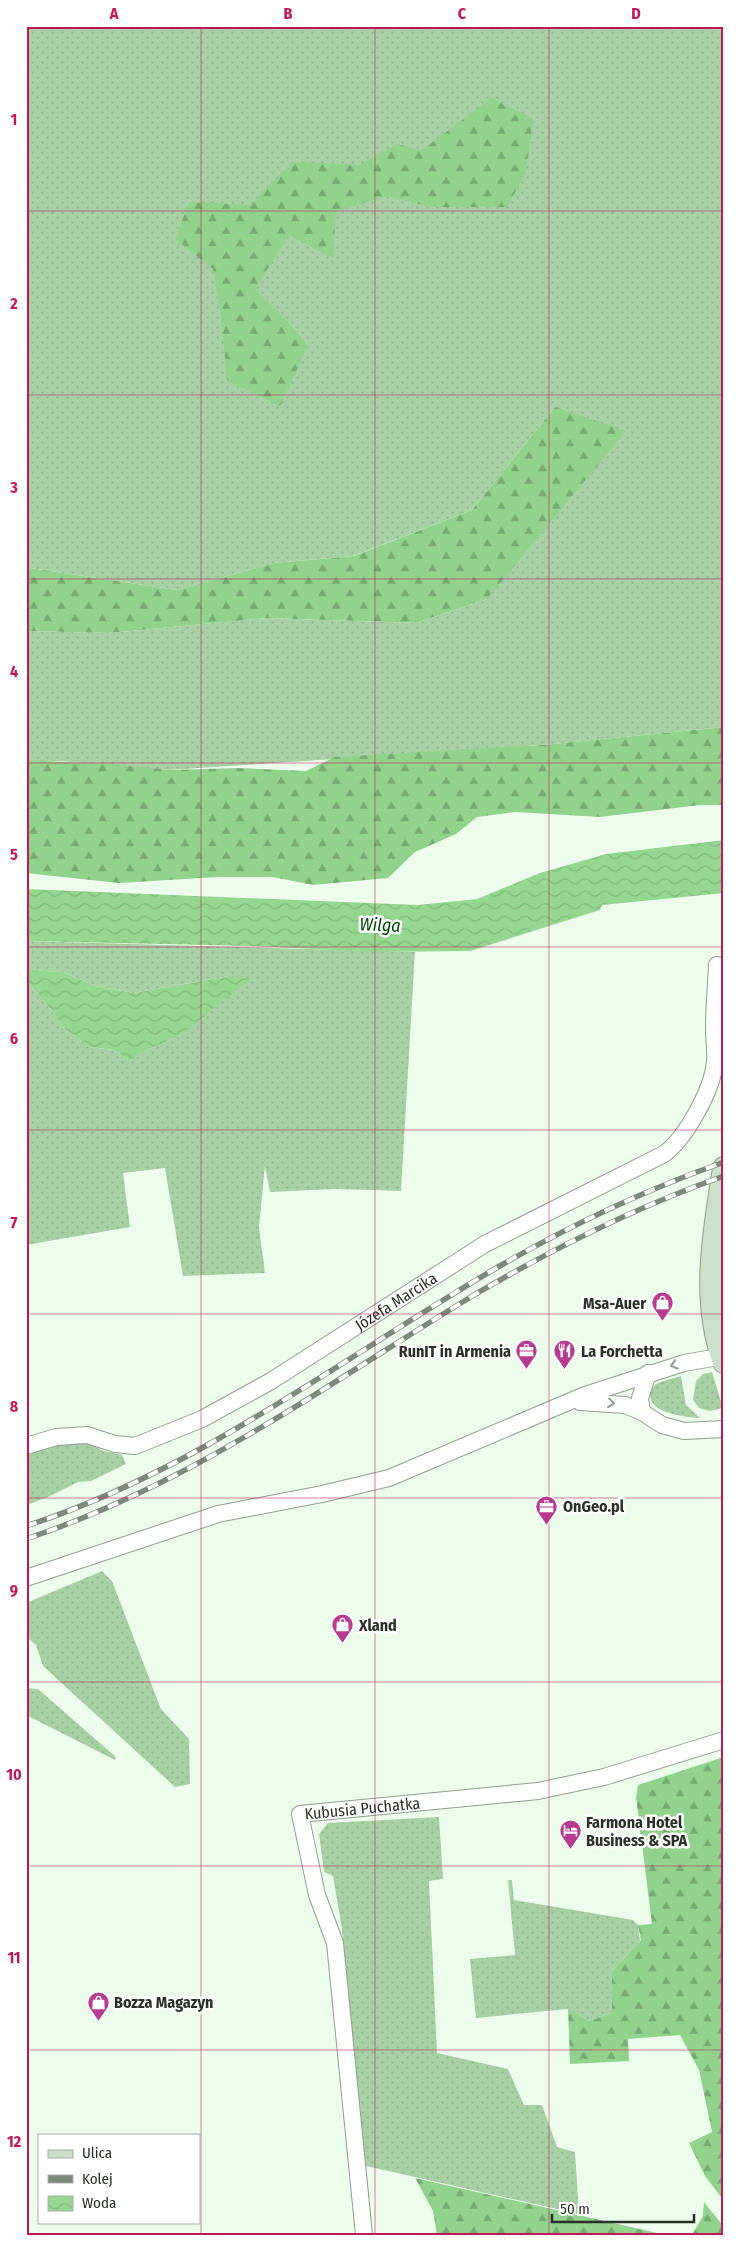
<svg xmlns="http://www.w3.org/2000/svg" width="750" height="2261" font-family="'Fira Sans Condensed',sans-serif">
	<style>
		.grass { fill: url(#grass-dots) }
		.forest { fill: url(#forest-firs) }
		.water { fill: url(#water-waves) }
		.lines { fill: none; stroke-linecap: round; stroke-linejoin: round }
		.street-casing { stroke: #8f9e8e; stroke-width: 18 }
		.secondary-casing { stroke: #8f9e8e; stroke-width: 24 }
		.street { stroke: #fff; stroke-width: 16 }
		.secondary { stroke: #c8e1c8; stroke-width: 22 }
		.rail-casing { stroke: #7e897e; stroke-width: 5.5 }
		.rail { stroke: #fff; stroke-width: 4; stroke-dasharray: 11; stroke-linecap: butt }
		.oneway { stroke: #949894 }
		.grid { fill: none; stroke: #c2185b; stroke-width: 1; stroke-opacity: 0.55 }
		.labels { text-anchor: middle; stroke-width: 5; stroke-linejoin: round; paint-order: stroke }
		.street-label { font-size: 16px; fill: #2a302a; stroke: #fff }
		.poi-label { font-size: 16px; font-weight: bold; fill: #2a302a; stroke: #fff; text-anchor: start }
		.water-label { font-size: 18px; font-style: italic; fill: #014a05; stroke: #fff }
		.neatline { fill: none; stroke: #c2185b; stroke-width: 2 }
		.grid-label { font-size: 16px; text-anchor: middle; font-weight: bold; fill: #c2185b }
	</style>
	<defs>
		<pattern id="grass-dots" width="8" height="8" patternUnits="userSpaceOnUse" patternTransform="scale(1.25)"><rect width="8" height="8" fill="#a8d0a5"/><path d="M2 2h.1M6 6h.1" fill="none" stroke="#91b38e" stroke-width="1.8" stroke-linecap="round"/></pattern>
		<pattern id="forest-firs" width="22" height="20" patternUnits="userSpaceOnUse" patternTransform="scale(1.25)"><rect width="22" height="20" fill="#91d28d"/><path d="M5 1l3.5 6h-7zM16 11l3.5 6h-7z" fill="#77ab73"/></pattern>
		<pattern id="water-waves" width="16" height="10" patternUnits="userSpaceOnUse" patternTransform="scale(1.25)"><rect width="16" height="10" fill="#95d791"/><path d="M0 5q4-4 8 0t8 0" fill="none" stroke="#81b97d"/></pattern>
	</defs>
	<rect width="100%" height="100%" fill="#edfdec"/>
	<g class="grass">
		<path d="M26 26H724V727L542 745 170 770 61 761H26V631L109 633 267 618 416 623 487 599 555 407 472 510 353 556 274 563 177 590 30 568 26 570Z"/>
		<path d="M26 941 415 952 401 1191 336 1189 270 1192 265 1166 259 1227 265 1273 183 1276 165 1168 123 1173 130 1227 26 1245V981L47 1004 64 1028 89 1047 114 1050 130 1061 147 1050 180 1036 229 976 133 993 96 986 63 972 26 970Z"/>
		<path d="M712 1372 723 1408 710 1411 699 1408 693 1400 696 1381 703 1374Z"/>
		<path d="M681 1376 686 1405 700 1418C686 1417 650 1414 650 1395 650 1391 652 1388 655 1385 662 1380 673 1379 681 1376Z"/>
		<path d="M60 1442 88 1443 104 1451 122 1455 126 1464 91 1481 78 1482 46 1498 26 1505V1452Z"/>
		<path d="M102 1571 112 1581 161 1709 189 1739 190 1784 175 1787 43 1666 36 1645 26 1637V1603Z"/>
		<path d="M26 1688 38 1689 116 1757 115 1760 26 1715Z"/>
		<path d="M439 1817 443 1879 429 1881 437 2053 508 2069 524 2105H542L557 2147 575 2152 579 2214 366 2166 342 1929 333 1876 324 1872 319 1834 328 1823Z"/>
		<path d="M508 1880H512L514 1900 633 1920 638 1925 640 1941 612 1971V2013L589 2021 567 2009 476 2018 470 1959 515 1955Z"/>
	</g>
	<g class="forest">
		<path d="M491 98 533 119 526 173 507 207H430L387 196 336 211 333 258 289 235 255 289 286 320 308 346 280 406 227 380 221 316 213 269 175 239 189 202 251 205 292 162 360 165 398 144 421 151Z"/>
		<path d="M555 407 626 431 487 599 416 623 267 618 109 633 26 631V570L30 568 177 590 274 563 354 556 472 510Z"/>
		<path d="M724 727V805H700L600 817 515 812 477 817 456 834 415 852 388 878 313 885 273 877H218L119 883 26 873V760L112 764 170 770 238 768 306 771 335 757 542 745Z"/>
		<path d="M724 1757V2201L705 2176 689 2143 712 2132 699 2070 680 2035 628 2039 629 2061 570 2064 568 2009 589 2021 612 2013V1971L641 1940 638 1925 652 1924 636 1797 638 1785Z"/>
		<path d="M415 2178 666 2235H437L433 2211Z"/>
		<path d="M704 2202 724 2227V2235H692L703 2216Z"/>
	</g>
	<g class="water">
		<path d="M724 840V893L602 905 600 910 470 951 372 952 252 946 26 941V889L418 905 477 899 540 873 606 854Z"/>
		<path d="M26 970 63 972 96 986 133 993 229 976 250 979 180 1036 147 1050 130 1061 114 1050 89 1047 64 1028 47 1004 26 981Z"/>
	</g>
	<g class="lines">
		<defs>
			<g id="street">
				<path d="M580 1402 625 1405 642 1412 662 1425 684 1431 724 1429"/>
				<path d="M642 1412 640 1398 648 1373"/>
				<path id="s1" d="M26 1446 56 1437 87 1435 115 1444 135 1446 202 1419 271 1381 485 1244 664 1154C686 1138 713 1089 715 1061 716 1051 714 1040 714 1030 714 1008 716 986 717 965"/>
				<path d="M26 1578 218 1514 322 1494 389 1478 585 1395 684 1363 724 1356"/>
				<path id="s2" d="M364 2235 335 1943 317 1895 300 1814 538 1791 604 1777 724 1740"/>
			</g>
			<path id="secondary" d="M724 1168C714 1233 701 1298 724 1362"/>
		</defs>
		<use href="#street" class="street-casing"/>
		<use href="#secondary" class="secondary-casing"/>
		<use href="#street" class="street"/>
		<use href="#secondary" class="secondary"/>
		<defs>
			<g id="rail">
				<path d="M26 1526C202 1469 347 1354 505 1263 575 1223 648 1189 724 1162"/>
				<path d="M26 1539C193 1483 326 1385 474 1295 554 1248 636 1207 724 1176"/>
			</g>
		</defs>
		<use href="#rail" class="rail-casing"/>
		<use href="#rail" class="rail"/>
	</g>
	<defs><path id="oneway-chevron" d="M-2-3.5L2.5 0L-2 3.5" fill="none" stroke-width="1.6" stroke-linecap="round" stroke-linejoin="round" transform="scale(1.25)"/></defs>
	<g class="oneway">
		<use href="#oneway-chevron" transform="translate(674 1365) rotate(164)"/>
		<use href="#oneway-chevron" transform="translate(611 1403) rotate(7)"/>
	</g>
	<path class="grid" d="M201 26V2235M375 26V2235M549 26V2235M26 211H724M26 395H724M26 579H724M26 763H724M26 947H724M26 1130H724M26 1314H724M26 1498H724M26 1682H724M26 1866H724M26 2050H724"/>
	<defs>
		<symbol id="shop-pin" viewBox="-11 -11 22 30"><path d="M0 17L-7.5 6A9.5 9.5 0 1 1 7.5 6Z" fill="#b73c8f" stroke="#fff"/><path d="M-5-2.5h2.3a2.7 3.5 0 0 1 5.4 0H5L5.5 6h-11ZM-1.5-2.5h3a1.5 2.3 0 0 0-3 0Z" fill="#fff"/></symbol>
		<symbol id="office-pin" viewBox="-11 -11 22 30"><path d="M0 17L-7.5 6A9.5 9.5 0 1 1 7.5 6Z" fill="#b73c8f" stroke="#fff"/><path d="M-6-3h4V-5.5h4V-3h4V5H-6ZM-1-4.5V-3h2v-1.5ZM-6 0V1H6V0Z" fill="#fff"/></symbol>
		<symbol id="restaurant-pin" viewBox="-11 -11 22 30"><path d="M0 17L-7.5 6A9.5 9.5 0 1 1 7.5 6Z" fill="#b73c8f" stroke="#fff"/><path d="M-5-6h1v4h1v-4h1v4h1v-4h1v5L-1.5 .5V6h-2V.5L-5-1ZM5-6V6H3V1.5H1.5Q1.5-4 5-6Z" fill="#fff"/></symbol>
		<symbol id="hotel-pin" viewBox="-11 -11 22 30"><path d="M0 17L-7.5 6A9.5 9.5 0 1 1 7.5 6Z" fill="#b73c8f" stroke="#fff"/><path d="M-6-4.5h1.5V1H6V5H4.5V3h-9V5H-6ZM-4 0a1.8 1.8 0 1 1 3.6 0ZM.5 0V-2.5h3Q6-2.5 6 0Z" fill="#fff"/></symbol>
	</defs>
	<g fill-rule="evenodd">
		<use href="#shop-pin" x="650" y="1290" width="25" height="34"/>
		<use href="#office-pin" x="514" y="1338" width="25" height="34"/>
		<use href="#restaurant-pin" x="552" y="1338" width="25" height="34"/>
		<use href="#office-pin" x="534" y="1494" width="25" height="34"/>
		<use href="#shop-pin" x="330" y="1612" width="25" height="34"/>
		<use href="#hotel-pin" x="558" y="1818" width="25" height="34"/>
		<use href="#shop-pin" x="86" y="1990" width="25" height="34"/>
	</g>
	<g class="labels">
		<g class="street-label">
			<text dy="6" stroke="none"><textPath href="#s1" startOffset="411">Józefa Marcika</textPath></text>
			<text dy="6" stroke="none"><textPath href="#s2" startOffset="490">Kubusia Puchatka</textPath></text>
		</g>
		<g class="poi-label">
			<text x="646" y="1309" text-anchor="end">Msa-Auer</text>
			<text x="511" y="1357" text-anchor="end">RunIT in Armenia</text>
			<text x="581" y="1357">La Forchetta</text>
			<text x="563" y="1512">OnGeo.pl</text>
			<text x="359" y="1631">Xland</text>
			<text x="586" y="1828">Farmona Hotel<tspan x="586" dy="18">Business &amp; SPA</tspan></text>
			<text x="114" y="2008">Bozza Magazyn</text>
		</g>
		<g class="water-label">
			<text transform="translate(380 925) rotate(2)" y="6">Wilga</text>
		</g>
	</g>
	<rect width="750" height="2261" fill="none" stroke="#ffffff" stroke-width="55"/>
	<rect x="38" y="2134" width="162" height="90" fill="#ffffff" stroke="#aaacaa"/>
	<rect x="48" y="2150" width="25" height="8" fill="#c8e1c8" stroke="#aaacaa"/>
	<text x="82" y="2158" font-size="15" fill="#2a302a">Ulica</text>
	<rect x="48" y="2175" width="25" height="8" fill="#7e897e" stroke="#aaacaa"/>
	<text x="82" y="2184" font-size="15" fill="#2a302a">Kolej</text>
	<rect x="48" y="2196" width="25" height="15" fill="url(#water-waves)" stroke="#aaacaa"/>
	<text x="82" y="2208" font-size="15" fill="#2a302a">Woda</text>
	<path d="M552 2214v8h142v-8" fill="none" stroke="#2a302a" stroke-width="2.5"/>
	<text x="560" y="2214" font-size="15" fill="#2a302a" stroke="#ffffff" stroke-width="4" paint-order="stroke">50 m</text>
	<rect x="28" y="28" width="694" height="2206" class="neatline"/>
	<g class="grid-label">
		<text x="114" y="19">A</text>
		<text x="288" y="19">B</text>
		<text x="462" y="19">C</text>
		<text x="636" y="19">D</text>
		<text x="14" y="125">1</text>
		<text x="14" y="309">2</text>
		<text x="14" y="493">3</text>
		<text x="14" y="677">4</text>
		<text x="14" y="860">5</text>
		<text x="14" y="1044">6</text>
		<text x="14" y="1228">7</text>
		<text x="14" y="1412">8</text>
		<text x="14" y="1596">9</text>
		<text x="14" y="1780">10</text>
		<text x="14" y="1963">11</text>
		<text x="14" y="2147">12</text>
	</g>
</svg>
